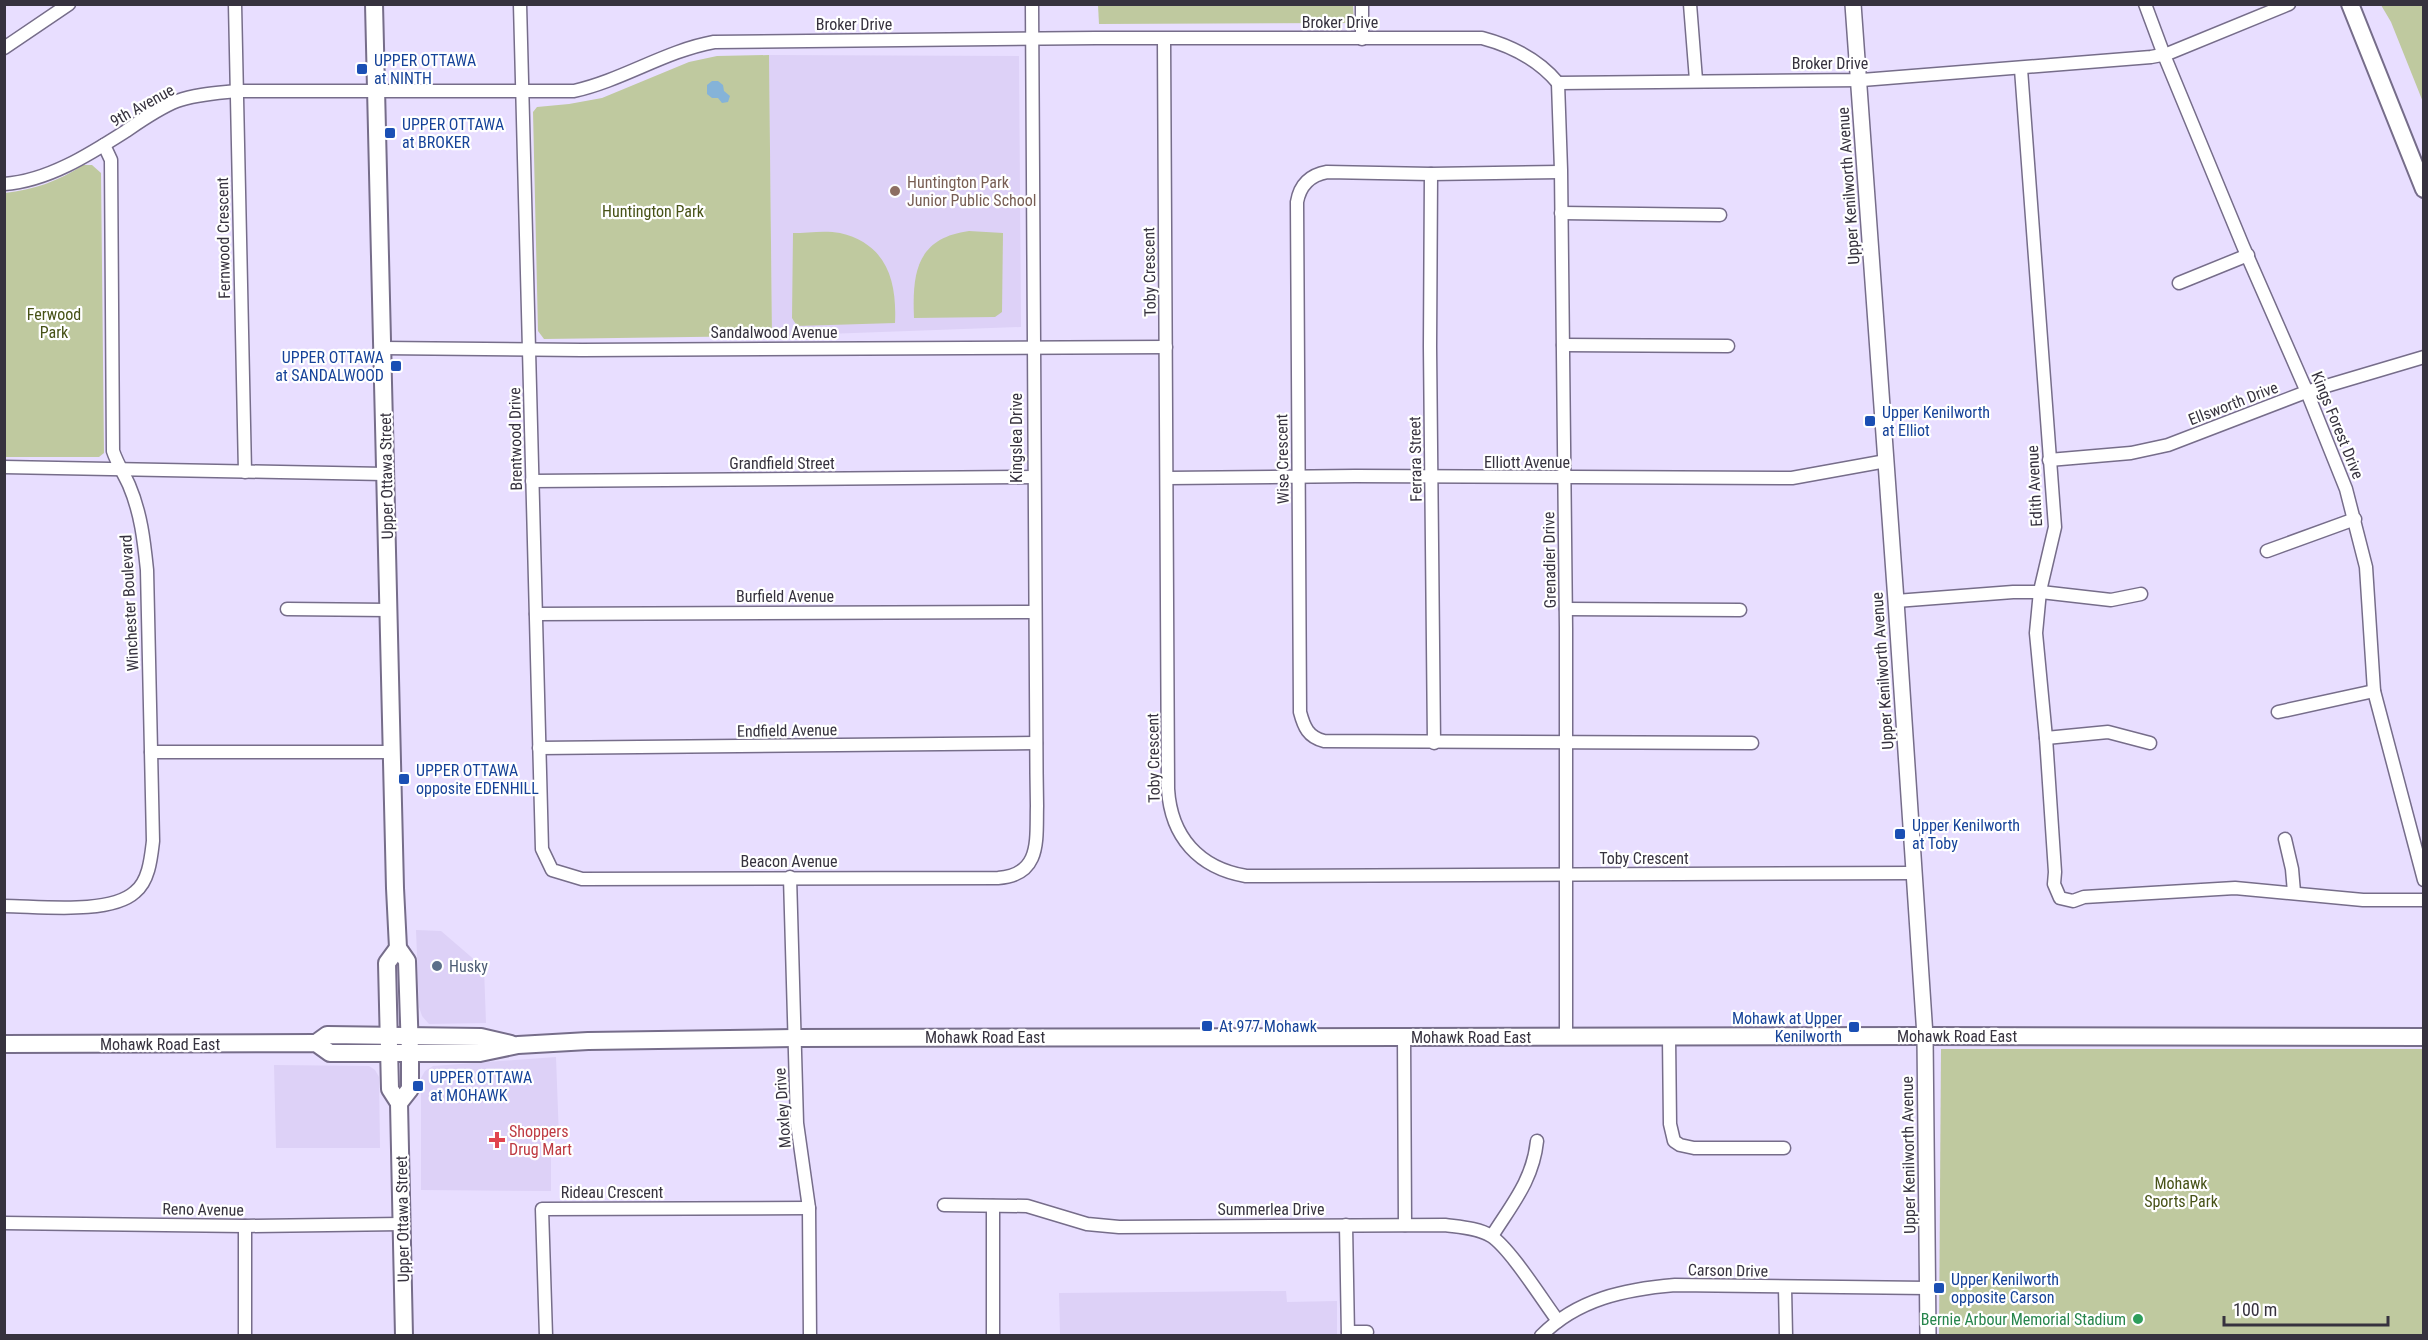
<svg xmlns="http://www.w3.org/2000/svg" width="2428" height="1340" font-family="'Roboto Condensed',sans-serif">
	<style>
		.built { fill: #ddd1f7 }
		.green { fill: #bfc99f }
		.water { fill: #85b3d8 }
		.lines { fill: none; stroke-linecap: round; stroke-linejoin: round }
		.minor-casing { stroke: #766d8a; stroke-width: 15 }
		.tertiary-casing { stroke: #766d8a; stroke-width: 18 }
		.secondary-casing { stroke: #766d8a; stroke-width: 20 }
		.minor { stroke: #fff; stroke-width: 12 }
		.tertiary { stroke: #fff; stroke-width: 15 }
		.secondary { stroke: #fff; stroke-width: 16 }
		.transit-dot { fill: #1a4fb4; stroke: #fff; stroke-width: 2 }
		.education-dot { fill: #8d6e63; stroke: #fff; stroke-width: 2 }
		.service-dot { fill: #5c6f8a; stroke: #fff; stroke-width: 2 }
		.health-dot { fill: #e0444e; stroke: #fff; stroke-width: 2 }
		.leisure-dot { fill: #2e9e5b; stroke: #fff; stroke-width: 2 }
		.labels { text-anchor: middle; stroke-width: 4.5; stroke-linejoin: round; paint-order: stroke }
		.street-label { font-size: 16px; fill: #36323e; stroke: #fff }
		.transit-label { font-size: 16px; fill: #164399; stroke: #fff; text-anchor: start }
		.education-label { font-size: 16px; fill: #785e54; stroke: #fff; text-anchor: start }
		.park-label { font-size: 16px; fill: #475217; stroke: #fff }
		.service-label { font-size: 16px; fill: #4e5e75; stroke: #fff; text-anchor: start }
		.health-label { font-size: 16px; fill: #be3a42; stroke: #fff; text-anchor: start }
		.leisure-label { font-size: 16px; fill: #27864d; stroke: #fff; text-anchor: end }
	</style>
	<rect width="100%" height="100%" fill="#e8deff"/>
	<g class="built">
		<path d="M769 55 1019 56 1021 327 772 336Z"/>
		<path d="M416 930 441 931 484 968 486 1023 429 1024 422 1016 419 1007Z"/>
		<path d="M556 1057 559 1138 551 1139V1191L421 1190V1078L425 1071 433 1066Z"/>
		<path d="M274 1065 369 1066 375 1070 379 1077 380 1148H276Z"/>
		<path d="M1286 1291 1287 1302 1337 1301V1335H1060L1059 1293Z"/>
	</g>
	<g class="green">
		<path d="M1098 5H1353L1354 23 1099 24Z"/>
		<path d="M2381 5H2423V102L2391 22Z"/>
		<path d="M769 55 772 336 544 339 538 331 533 112 537 107 569 104 602 98 689 62 717 56Z"/>
		<path d="M83 165H92L101 173 104 453 99 457H5V193C33 190 59 181 83 165Z"/>
		<path d="M969 231 1003 233 1002 312 995 317 914 318C912 272 917 238 969 231Z"/>
		<path d="M793 233C807 233 825 230 840 233 887 244 897 281 895 323L797 326 792 318Z"/>
		<path d="M1941 1049H2423V1335H1939Z"/>
	</g>
	<path class="water" d="M712 81H718L723 85 724 91 730 96 728 102 722 103 718 98H712L707 94V85Z"/>
	<g class="lines">
		<defs>
			<g id="minor">
				<path d="M235 4 245 472"/>
				<path d="M520 4 542 849 552 870 582 879 998 878C1042 875 1036 839 1037 806 1033 539 1032 272 1032 4"/>
				<path d="M1690 4 1696 80"/>
				<path d="M2145 4 2164 55 2243 246 2307 392 2346 489 2366 567 2374 691 2424 880"/>
				<path d="M1362 39V4"/>
				<path d="M1164 40 1168 789C1171 837 1199 868 1246 876L1913 873"/>
				<path d="M4 48 69 4"/>
				<path d="M2021 69 2055 527 2040 591 2036 633 2046 738 2055 872 2054 884 2060 898 2073 901 2084 897 2235 888 2363 900H2424"/>
				<path d="M1558 83 1561 170 1566 628V1037"/>
				<path d="M1558 83 1862 80 2151 57 2167 54 2289 4"/>
				<path d="M1560 172 1431 174 1327 172C1310 175 1300 185 1297 202L1300 712C1304 727 1308 737 1324 741L1752 743"/>
				<path d="M1431 174 1430 347 1434 743"/>
				<path d="M4 184C48 181 90 154 126 131 142 120 159 108 177 101 196 94 217 93 236 91H574C623 80 665 51 714 42L1096 38H1482C1512 46 1538 59 1558 83"/>
				<path d="M1561 213 1720 215"/>
				<path d="M2179 283 2248 255"/>
				<path d="M1563 345 1728 346"/>
				<path d="M382 348 582 350 1166 347"/>
				<path d="M2049 460 2131 453 2168 445 2306 392 2424 357"/>
				<path d="M4 467 385 474"/>
				<path d="M1168 478 1355 476 1792 478 1886 461"/>
				<path d="M532 481 1032 477"/>
				<path d="M2267 551 2355 519"/>
				<path d="M1896 601 2013 592H2041L2111 600 2141 594"/>
				<path d="M287 609 389 610"/>
				<path d="M1566 609 1740 610"/>
				<path d="M536 614 1034 612"/>
				<path d="M2278 712 2374 691"/>
				<path d="M2046 738 2108 732 2150 743"/>
				<path d="M539 748 1036 743"/>
				<path d="M151 752H392"/>
				<path d="M2285 839 2292 869 2294 892"/>
				<path d="M790 877 797 1123 809 1208 810 1336"/>
				<path d="M4 906C38 906 110 915 135 892 149 881 151 858 153 841L147 570C144 541 141 513 129 485 124 474 117 463 113 451L111 160 104 145"/>
				<path d="M1404 1036 1405 1225"/>
				<path d="M1669 1037 1670 1124 1674 1141 1680 1145 1694 1148H1784"/>
				<path d="M944 1205 1027 1206 1087 1224 1119 1227 1445 1225C1459 1227 1479 1228 1491 1236 1510 1248 1543 1301 1558 1321"/>
				<path d="M993 1206V1336"/>
				<path d="M4 1223 245 1226 402 1224"/>
				<path d="M1346 1225 1348 1336"/>
				<path d="M1492 1236C1512 1204 1533 1180 1537 1141"/>
				<path d="M1785 1287 1786 1336"/>
				<path d="M1348 1332H1367"/>
				<path d="M245 1336V1226"/>
				<path d="M546 1336 542 1209 809 1208"/>
				<path d="M1541 1336C1577 1299 1626 1289 1675 1285L1928 1288"/>
			</g>
			<path id="tertiary" d="M1853 4 1896 601 1925 1036 1928 1336"/>
			<g id="secondary">
				<path d="M374 4 395 888 398 948 407 961 410 1052V1089L399 1103"/>
				<path d="M2350 4 2424 189"/>
				<path d="M398 948 387 963 390 1089 399 1103 404 1336"/>
				<path d="M316 1043 327 1035 481 1037 511 1044"/>
				<path d="M4 1044 316 1043 330 1053H480L518 1045 588 1041 794 1038 1925 1036 2424 1037"/>
			</g>
		</defs>
		<use href="#minor" class="minor-casing"/>
		<use href="#tertiary" class="tertiary-casing"/>
		<use href="#secondary" class="secondary-casing"/>
		<use href="#minor" class="minor"/>
		<use href="#tertiary" class="tertiary"/>
		<use href="#secondary" class="secondary"/>
	</g>
	<g class="transit-dot">
		<rect x="356" y="63" width="12" height="12" rx="3"/>
		<rect x="384" y="127" width="12" height="12" rx="3"/>
		<rect x="390" y="360" width="12" height="12" rx="3"/>
		<rect x="1864" y="415" width="12" height="12" rx="3"/>
		<rect x="398" y="773" width="12" height="12" rx="3"/>
		<rect x="1894" y="828" width="12" height="12" rx="3"/>
		<rect x="1201" y="1020" width="12" height="12" rx="3"/>
		<rect x="1848" y="1021" width="12" height="12" rx="3"/>
		<rect x="412" y="1080" width="12" height="12" rx="3"/>
		<rect x="1933" y="1282" width="12" height="12" rx="3"/>
	</g>
	<circle class="education-dot" cx="895" cy="191" r="6"/>
	<circle class="service-dot" cx="437" cy="966" r="6"/>
	<path class="health-dot" d="M494 1131h6v6h6v6h-6v6h-6v-6h-6v-6h6z"/>
	<circle class="leisure-dot" cx="2138" cy="1319" r="6"/>
	<g class="labels">
		<g class="street-label">
			<text x="1340" y="28">Broker Drive</text>
			<text x="854" y="30">Broker Drive</text>
			<text x="1830" y="69">Broker Drive</text>
			<text transform="translate(142 105) rotate(-29)" y="6">9th Avenue</text>
			<text transform="translate(1848 186) rotate(-94)" y="6">Upper Kenilworth Avenue</text>
			<text transform="translate(223 238) rotate(-91)" y="6">Fernwood Crescent</text>
			<text transform="translate(1149 272) rotate(-91)" y="6">Toby Crescent</text>
			<text x="774" y="338">Sandalwood Avenue</text>
			<text transform="translate(2233 403) rotate(-21)" y="6">Ellsworth Drive</text>
			<text transform="translate(2338 425) rotate(68)" y="6">Kings Forest Drive</text>
			<text transform="translate(1016 438) rotate(-90)" y="6">Kingslea Drive</text>
			<text transform="translate(515 439) rotate(-91)" y="6">Brentwood Drive</text>
			<text transform="translate(1282 459) rotate(-91)" y="6">Wise Crescent</text>
			<text transform="translate(1415 459) rotate(-91)" y="6">Ferrara Street</text>
			<text x="1527" y="468">Elliott Avenue</text>
			<text x="782" y="469">Grandfield Street</text>
			<text transform="translate(386 476) rotate(-91)" y="6">Upper Ottawa Street</text>
			<text transform="translate(2034 486) rotate(-93)" y="6">Edith Avenue</text>
			<text transform="translate(1549 560) rotate(-91)" y="6">Grenadier Drive</text>
			<text x="785" y="602">Burfield Avenue</text>
			<text transform="translate(129 603) rotate(-93)" y="6">Winchester Boulevard</text>
			<text transform="translate(1882 671) rotate(-94)" y="6">Upper Kenilworth Avenue</text>
			<text transform="translate(787 730) rotate(-1)" y="6">Endfield Avenue</text>
			<text transform="translate(1153 758) rotate(-91)" y="6">Toby Crescent</text>
			<text x="1644" y="864">Toby Crescent</text>
			<text x="789" y="867">Beacon Avenue</text>
			<text x="1957" y="1042">Mohawk Road East</text>
			<text x="985" y="1043">Mohawk Road East</text>
			<text x="1471" y="1043">Mohawk Road East</text>
			<text x="160" y="1050">Mohawk Road East</text>
			<text transform="translate(782 1108) rotate(-94)" y="6">Moxley Drive</text>
			<text transform="translate(1908 1155) rotate(-91)" y="6">Upper Kenilworth Avenue</text>
			<text x="612" y="1198">Rideau Crescent</text>
			<text transform="translate(203 1209) rotate(1)" y="6">Reno Avenue</text>
			<text x="1271" y="1215">Summerlea Drive</text>
			<text transform="translate(402 1219) rotate(-91)" y="6">Upper Ottawa Street</text>
			<text transform="translate(1728 1270) rotate(1)" y="6">Carson Drive</text>
		</g>
		<g class="transit-label">
			<text x="374" y="66">UPPER OTTAWA<tspan x="374" dy="18">at NINTH</tspan></text>
			<text x="402" y="130">UPPER OTTAWA<tspan x="402" dy="18">at BROKER</tspan></text>
			<text x="384" y="363" text-anchor="end">UPPER OTTAWA<tspan x="384" dy="18">at SANDALWOOD</tspan></text>
			<text x="1882" y="418">Upper Kenilworth<tspan x="1882" dy="18">at Elliot</tspan></text>
			<text x="416" y="776">UPPER OTTAWA<tspan x="416" dy="18">opposite EDENHILL</tspan></text>
			<text x="1912" y="831">Upper Kenilworth<tspan x="1912" dy="18">at Toby</tspan></text>
			<text x="1842" y="1024" text-anchor="end">Mohawk at Upper<tspan x="1842" dy="18">Kenilworth</tspan></text>
			<text x="1219" y="1032">At 977 Mohawk</text>
			<text x="430" y="1083">UPPER OTTAWA<tspan x="430" dy="18">at MOHAWK</tspan></text>
			<text x="1951" y="1285">Upper Kenilworth<tspan x="1951" dy="18">opposite Carson</tspan></text>
		</g>
		<g class="education-label">
			<text x="907" y="188">Huntington Park<tspan x="907" dy="18">Junior Public School</tspan></text>
		</g>
		<g class="park-label">
			<text x="653" y="217">Huntington Park</text>
			<text x="54" y="320">Ferwood<tspan x="54" dy="18">Park</tspan></text>
			<text x="2181" y="1189">Mohawk<tspan x="2181" dy="18">Sports Park</tspan></text>
		</g>
		<g class="service-label">
			<text x="449" y="972">Husky</text>
		</g>
		<g class="health-label">
			<text x="509" y="1137">Shoppers<tspan x="509" dy="18">Drug Mart</tspan></text>
		</g>
		<g class="leisure-label">
			<text x="2126" y="1325">Bernie Arbour Memorial Stadium</text>
		</g>
	</g>
	<rect width="2428" height="1340" fill="none" stroke="#36323e" stroke-width="12"/>
	<path d="M2224 1316v9h164v-9" fill="none" stroke="#36323e" stroke-width="3"/>
	<text x="2233" y="1316" font-size="18" fill="#36323e" stroke="#ffffff" stroke-width="4.5" paint-order="stroke">100 m</text>
</svg>
